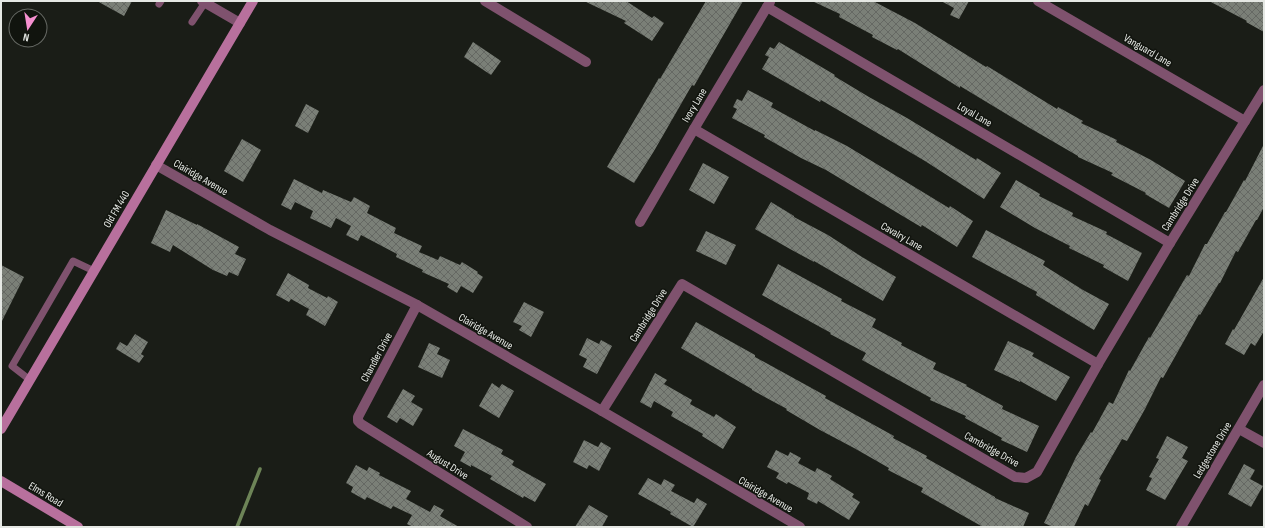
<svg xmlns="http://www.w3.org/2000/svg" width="1265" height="528" font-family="'Sofia Sans Condensed',sans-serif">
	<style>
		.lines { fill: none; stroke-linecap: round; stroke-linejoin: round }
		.stream { stroke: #6d8457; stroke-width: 3.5 }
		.building { fill: url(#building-cross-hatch) }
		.lane { stroke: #7f526e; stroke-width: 7 }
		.street { stroke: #7f526e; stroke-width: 10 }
		.secondary { stroke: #b8709d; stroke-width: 10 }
		.labels { text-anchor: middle; stroke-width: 3; stroke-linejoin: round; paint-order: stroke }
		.street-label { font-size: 11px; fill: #e5e8e4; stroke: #11140e }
	</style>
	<defs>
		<pattern id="building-cross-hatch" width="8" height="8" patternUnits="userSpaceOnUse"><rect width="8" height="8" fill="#7a7f77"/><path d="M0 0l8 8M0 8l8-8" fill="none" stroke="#656863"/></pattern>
	</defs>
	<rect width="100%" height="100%" fill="#1a1d17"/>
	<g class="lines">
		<path class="stream" d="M237 527 260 469"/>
	</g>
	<g class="building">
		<path d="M97 1H132L124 16Z"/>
		<path d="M584 1H626L652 18 654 16 664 23 652 41 624 23 626 21Z"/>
		<path d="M706 1H743L694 86 692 85 654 151 634 183 607 167 659 78 660 79Z"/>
		<path d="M812 1H873L915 23 986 67 987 66 1057 109 1058 107 1083 121 1081 123 1117 140 1116 142 1151 160 1185 181 1169 208 1145 194 1146 193 1111 175 1113 173 1078 157V156L1028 127 960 86V88L898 49 897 50 872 37 873 35 839 17 840 14Z"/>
		<path d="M941 1H969L959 19 950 15 954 8Z"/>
		<path d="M1209 1H1264V32L1246 22 1247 21Z"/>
		<path d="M473 42 501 61 491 75 464 57Z"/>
		<path d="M779 42 835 75 834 76 869 97 907 118 976 160 977 158 1001 173 984 199 925 161 821 100 820 102 762 69 769 57 765 55 770 47 774 49Z"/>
		<path d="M748 90 773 103 771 107 815 131V130L847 146 949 208 950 206 973 221 957 247 922 225 921 227 826 170 801 158 764 137 765 135 732 118 737 109 733 107 737 99 742 101Z"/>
		<path d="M306 104 319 111 308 133 295 126Z"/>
		<path d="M242 139 261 150 243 182 224 171Z"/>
		<path d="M1264 144V207L1257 220H1256L1238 252 1236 251 1220 283H1219L1200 315 1199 314 1163 378 1161 377 1145 409 1127 441 1122 439 1099 479 1101 480 1088 506 1085 504 1074 527H1053L1044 523 1076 457 1091 432 1092 433 1109 402 1113 404 1129 370 1130 371 1149 337 1150 338 1187 275 1189 276 1205 244H1207L1225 212H1226L1244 180 1245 181Z"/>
		<path d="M703 163 729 177 714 204 689 190Z"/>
		<path d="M294 179 322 193 323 190 351 202 354 197 370 206 367 213 396 228 394 233 422 246 419 252 438 260 440 256 460 265 462 262 478 272 477 273 483 277 473 293 461 286 457 293 447 287 449 284 422 272 423 270 396 257 397 254 361 235 358 241 346 235 351 226 336 218 331 228 310 218 313 211 295 202 291 210 281 205Z"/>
		<path d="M1016 180 1040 194 1039 196 1073 213 1072 216 1107 232 1106 234 1142 253 1128 281 1103 267 1104 265 1069 248 1070 246 1035 228 1000 207Z"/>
		<path d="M771 202 794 216V217L828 235 862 257 896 277 883 301 814 261V262L790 249 755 229Z"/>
		<path d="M166 210 197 225V224L239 247 235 254 246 259 238 276 229 272 227 276 213 270 173 245 170 252 151 243Z"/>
		<path d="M986 230 1045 261 1043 265 1083 290 1109 304 1094 330 1036 295 1037 292 972 257Z"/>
		<path d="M706 231 736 245 726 265 696 251Z"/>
		<path d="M778 264 842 299 841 301 876 319 872 327 902 343 901 345 936 363 933 369 967 385 966 386 1003 406 1002 409 1039 426 1027 452 1001 440 1002 438 965 418 966 416 930 400 931 398 862 360 866 353 830 334 831 333 762 295Z"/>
		<path d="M1 265 24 277 1 323Z"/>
		<path d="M288 273 309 285 308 288 327 298 328 296 338 302 325 326 306 315 309 309 291 299 289 302 276 295Z"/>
		<path d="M1264 277V331L1255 346 1251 343 1244 355 1225 344 1233 329 1234 330Z"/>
		<path d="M524 302 544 312 531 337 519 330 522 326 513 322Z"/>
		<path d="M696 322 755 355V357L826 396 825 398 894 436 893 438 927 456 926 458 995 497V498L1029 513 1023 527H983L921 492 923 488 888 470 889 468 854 448 820 430 786 410 787 409 752 390V389L681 348Z"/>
		<path d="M135 334 148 342 141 354 144 356 139 363 116 349 120 342 127 346Z"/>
		<path d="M587 338 599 344 601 340 612 346 597 374 583 367 587 359 579 355Z"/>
		<path d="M1008 341 1034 353 1032 356 1070 377 1056 401 1020 381V382L994 370Z"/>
		<path d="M429 343 440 348 437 354 450 360 442 378 418 367Z"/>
		<path d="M655 373 667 380 664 384 692 400 690 404 714 417 716 414 736 427 723 449 702 436 703 434 671 416 673 412 654 401 651 408 640 402Z"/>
		<path d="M492 383 499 388 502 384 514 391 499 418 479 406Z"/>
		<path d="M403 389 415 396 411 402 423 409 413 426 400 418 397 423 387 417Z"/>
		<path d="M463 429 503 450 501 454 514 461 512 465 546 484 535 502 524 496 523 498 490 479 492 476 471 465V467L460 461 465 452 454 446Z"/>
		<path d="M1167 436 1188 447 1182 458 1188 461 1165 500 1146 490 1152 478 1149 477 1159 459 1156 458Z"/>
		<path d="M584 440 598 447 601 442 611 448 599 471 589 465 587 469 573 462Z"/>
		<path d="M776 450 788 456 790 452 801 458 798 463 815 472 817 468 832 476 830 479 854 494 852 497 860 502 849 520 818 501 817 504 807 499 809 493 788 482 787 484 776 478 779 473 767 467Z"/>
		<path d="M1244 464 1255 470 1250 479 1263 486 1251 507 1228 494Z"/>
		<path d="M356 465 367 471 369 467 380 473 379 475 411 491 406 499 430 512 434 505 444 510 440 516 459 527H413L407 524 412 515 393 506 391 509 367 497 365 500 351 492 353 487 346 483Z"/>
		<path d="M648 478 661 485 664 479 675 485 671 491 694 503 697 498 707 504 693 527 670 514 671 512 638 494Z"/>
		<path d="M589 505 608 516 602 527H575Z"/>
	</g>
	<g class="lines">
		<g class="lane">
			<path d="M159 4 161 1"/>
			<path d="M192 22 206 1"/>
			<path d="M30 380 12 366 73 261 94 271"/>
		</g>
		<g class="street">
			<path d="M202 1 240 23"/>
			<path d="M485 1 586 62"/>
			<path d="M1038 1 1245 121"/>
			<path d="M767 7 1170 243"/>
			<path d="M694 129 1098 364"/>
			<path d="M156 165 270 230 417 305 602 411 800 527"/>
			<path d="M640 222 694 129 770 2"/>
			<path d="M417 305 358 417V421L361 424 527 527"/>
			<path d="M602 411 682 284 1015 477 1026 478 1037 472 1098 364 1170 243 1264 90"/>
			<path d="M1239 429 1264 443"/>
			<path d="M1181 527 1264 385"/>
		</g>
		<g class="secondary">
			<path d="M1 429 253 1"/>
			<path d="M1 481 78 527"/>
		</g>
	</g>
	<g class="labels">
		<g class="street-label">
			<text transform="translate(1148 50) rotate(30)" y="4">Vanguard Lane</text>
			<text transform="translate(694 105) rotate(-59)" y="4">Ivory Lane</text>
			<text transform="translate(975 114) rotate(30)" y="4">Loyal Lane</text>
			<text transform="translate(201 177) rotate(30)" y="4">Clairidge Avenue</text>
			<text transform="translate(1180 204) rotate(-58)" y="4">Cambridge Drive</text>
			<text transform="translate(116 209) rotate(-60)" y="4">Old FM 440</text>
			<text transform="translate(902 236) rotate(30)" y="4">Cavalry Lane</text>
			<text transform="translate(648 315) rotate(-58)" y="4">Cambridge Drive</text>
			<text transform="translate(486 331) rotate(30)" y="4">Clairidge Avenue</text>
			<text transform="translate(376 357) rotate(-62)" y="4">Chandler Drive</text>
			<text transform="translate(992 449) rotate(29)" y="4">Cambridge Drive</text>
			<text transform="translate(1212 450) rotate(-59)" y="4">Ledgestone Drive</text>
			<text transform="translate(448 464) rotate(32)" y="4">August Drive</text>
			<text transform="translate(46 494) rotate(31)" y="4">Elms Road</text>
			<text transform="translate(766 494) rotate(30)" y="4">Clairidge Avenue</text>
		</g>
	</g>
	<rect width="1265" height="528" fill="none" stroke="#e5e8e4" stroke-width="4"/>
	<g transform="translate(28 28) rotate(192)"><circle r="19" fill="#11140e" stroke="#666964"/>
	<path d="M0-3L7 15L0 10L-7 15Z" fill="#f690d0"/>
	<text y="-6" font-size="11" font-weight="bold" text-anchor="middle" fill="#e5e8e4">N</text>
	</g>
</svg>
